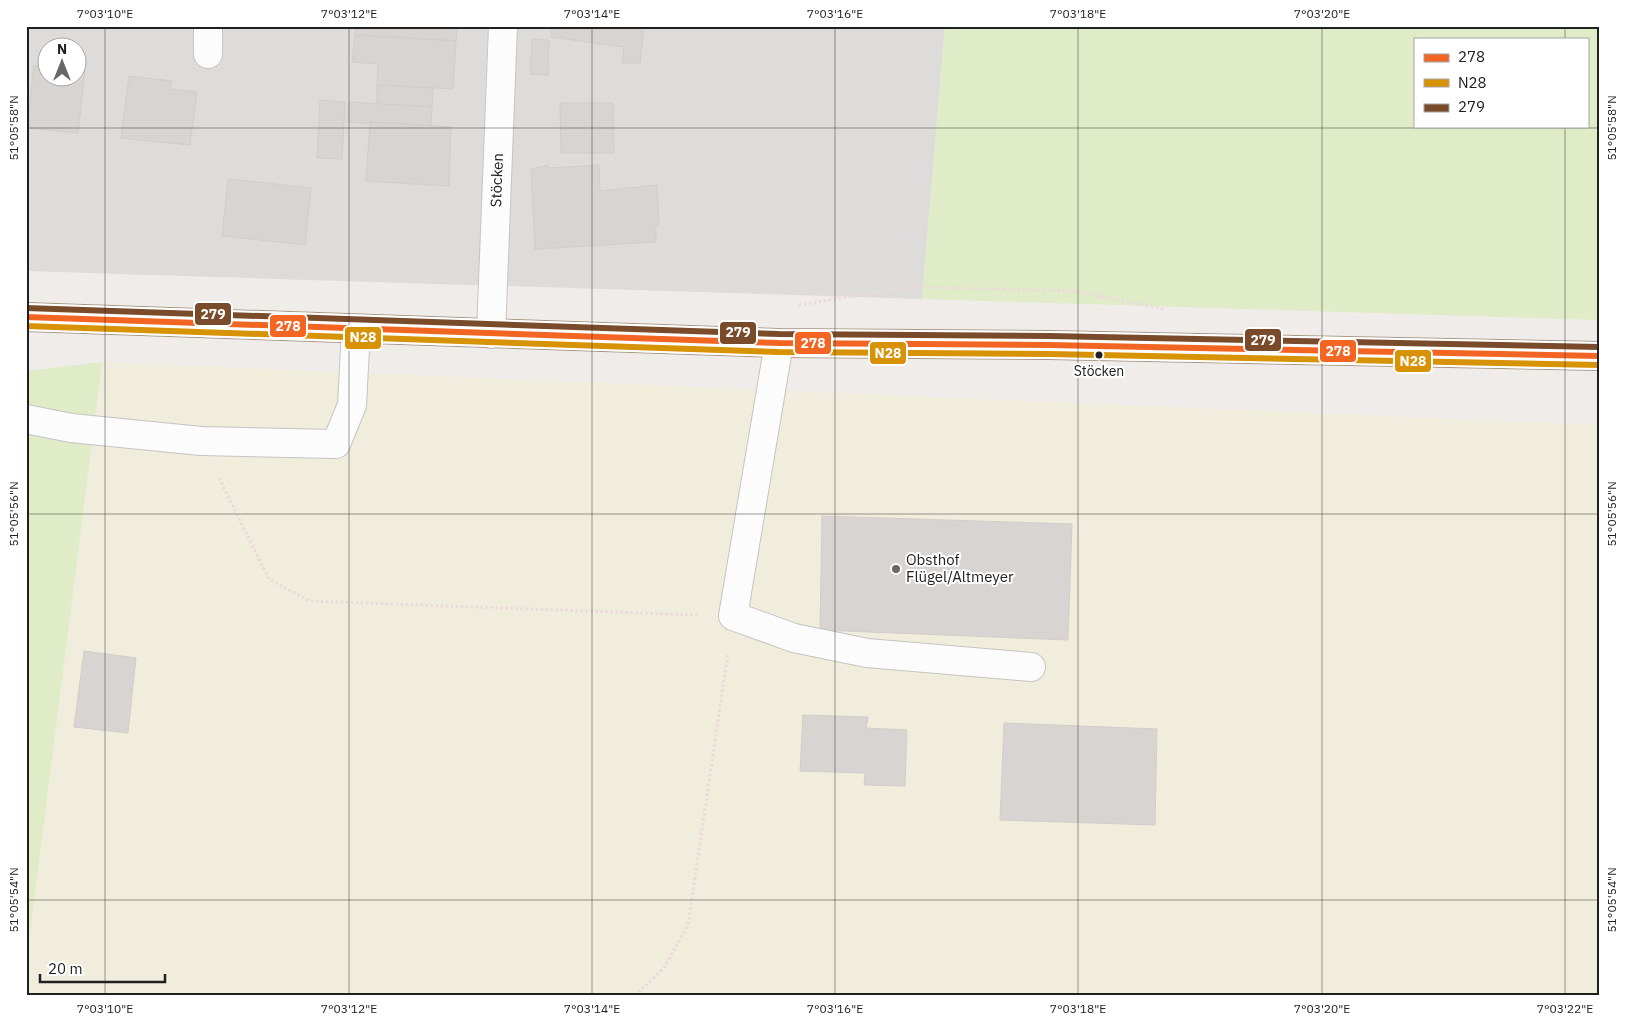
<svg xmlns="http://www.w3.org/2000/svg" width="1626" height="1022" font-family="'IBM Plex Sans',sans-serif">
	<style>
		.residential { fill: #dedcda; fill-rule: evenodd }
		.farmland { fill: #f0eddc }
		.grass { fill: #e0ecc7; fill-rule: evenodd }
		.building { fill: #d7d4d1; stroke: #d2cdca }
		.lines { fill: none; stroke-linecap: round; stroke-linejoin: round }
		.minor-casing { stroke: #c6c4c3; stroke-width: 30 }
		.major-casing { stroke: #a69685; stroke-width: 30 }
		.path { stroke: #ecd9db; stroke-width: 3; stroke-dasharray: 2.5 2.5; stroke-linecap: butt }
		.minor { stroke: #fdfcfc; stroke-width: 28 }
		.major { stroke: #f2ebe6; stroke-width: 28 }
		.bus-1-casing { stroke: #fff; stroke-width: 10 }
		.bus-2-casing { stroke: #fff; stroke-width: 10 }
		.bus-3-casing { stroke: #fff; stroke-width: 10 }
		.bus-1 { stroke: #f26522; stroke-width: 6 }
		.bus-2 { stroke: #d79205; stroke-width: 6 }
		.bus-3 { stroke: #7a4b2a; stroke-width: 6 }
		.ticks { fill: none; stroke: #202020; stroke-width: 1; stroke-opacity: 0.45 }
		.bus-dot { fill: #202020; stroke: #fff; stroke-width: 2 }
		.poi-dot { fill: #686766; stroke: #fff; stroke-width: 2 }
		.labels { text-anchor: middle; stroke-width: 4; stroke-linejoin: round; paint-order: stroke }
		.bus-label { font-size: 14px; fill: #202020; stroke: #fff }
		.street-label { font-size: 15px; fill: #202020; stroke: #fff }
		.poi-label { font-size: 15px; fill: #202020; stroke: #fff; text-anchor: start }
		.line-badge { stroke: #fff; stroke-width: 2 }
		.badge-label { font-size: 14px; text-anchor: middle; font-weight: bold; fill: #fff }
		.neatline { fill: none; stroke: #202020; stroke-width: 2 }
		.ticks-label { font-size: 12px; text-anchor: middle; fill: #202020 }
	</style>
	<rect width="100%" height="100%" fill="#efece9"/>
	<path class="residential" d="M26 26H945L922 299 26 271ZM48 48H78V78H48Z"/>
	<path class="farmland" d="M102 362 1600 425V996H26V965Z"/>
	<g class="grass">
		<path d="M945 26H1600V320L922 299ZM1415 39H1587V126H1415Z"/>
		<path d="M102 362 26 965V371Z"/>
	</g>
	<g class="building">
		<path d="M355 26H457L456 41 355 35Z"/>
		<path d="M552 26H644L640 63H622L624 47 551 37Z"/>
		<path d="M355 35 456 41 453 89 377 85 378 64 352 62Z"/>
		<path d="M532 39 549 40 548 75 530 74Z"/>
		<path d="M34 65 48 67V78H78V70L85 71 78 133 27 128Z"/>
		<path d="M129 76 172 81 170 89 197 92 190 145 121 138Z"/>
		<path d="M377 85 433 88 432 107 377 104Z"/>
		<path d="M320 100 345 102 342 159 317 158Z"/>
		<path d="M349 102 432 107 431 126 370 122V124L348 122Z"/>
		<path d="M560 103H613L614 153H561Z"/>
		<path d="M370 122 451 127 449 186 366 181Z"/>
		<path d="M549 165 548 168 599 165 600 191 657 185 659 225 656 226V242L535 249 531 169Z"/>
		<path d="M228 179 311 188 305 245 222 236Z"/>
		<path d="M822 516 1072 524 1068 640 820 630Z"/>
		<path d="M84 651 136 658 128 733 74 727Z"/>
		<path d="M803 715 868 717 866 728 907 730 905 786 864 785 865 773 800 771Z"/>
		<path d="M1004 723 1157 729 1155 825 1000 820Z"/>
	</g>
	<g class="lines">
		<defs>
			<g id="minor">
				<path d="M208 26V54"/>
				<path id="s1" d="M491 334 503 26"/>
				<path d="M779 343 733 616 794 638 867 653 1031 667"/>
				<path d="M26 419 71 428 201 441 336 444 352 405 356 329"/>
			</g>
			<path id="major" d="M26 317 779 343 1049 345 1600 356"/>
		</defs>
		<use href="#minor" class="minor-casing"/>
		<use href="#major" class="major-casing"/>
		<g class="path">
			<path d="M799 305 911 287 1074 291 1164 309"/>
			<path d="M219 478 269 579 309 601 697 615"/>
			<path d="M635 996 664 968 688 925 728 653"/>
		</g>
		<use href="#minor" class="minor"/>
		<use href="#major" class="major"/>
		<defs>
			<path id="bus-1" d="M26 317 779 343 1049 345 1600 356"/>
			<path id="bus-2" d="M26 326 779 352 1049 354 1600 365"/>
			<path id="bus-3" d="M26 308 779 334 1049 336 1600 347"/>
		</defs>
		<use href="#bus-1" class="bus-1-casing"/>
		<use href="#bus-2" class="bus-2-casing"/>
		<use href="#bus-3" class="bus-3-casing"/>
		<use href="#bus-1" class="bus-1"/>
		<use href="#bus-2" class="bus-2"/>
		<use href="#bus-3" class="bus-3"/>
	</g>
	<path class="ticks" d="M105 26V996M349 26V996M592 26V996M835 26V996M1078 26V996M1322 26V996M1565 26V39M1565 126V996M26 128H1600M26 514H1600M26 900H1600"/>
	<circle class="bus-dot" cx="1099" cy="355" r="4.5"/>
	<circle class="poi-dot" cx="896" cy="569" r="5"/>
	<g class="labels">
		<g class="bus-label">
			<text x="1099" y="376">Stöcken</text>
		</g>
		<g class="street-label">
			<text dy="5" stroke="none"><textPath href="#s1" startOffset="154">Stöcken</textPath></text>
		</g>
		<g class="poi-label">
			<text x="906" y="565">Obsthof<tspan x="906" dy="17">Flügel/Altmeyer</tspan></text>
		</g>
	</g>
	<g class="line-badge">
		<rect x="194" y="302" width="38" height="24" rx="5" fill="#7a4b2a"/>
		<rect x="269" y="314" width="38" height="24" rx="5" fill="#f26522"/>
		<rect x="719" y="321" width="38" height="24" rx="5" fill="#7a4b2a"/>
		<rect x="344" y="326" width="38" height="24" rx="5" fill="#d79205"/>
		<rect x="1244" y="328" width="38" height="24" rx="5" fill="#7a4b2a"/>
		<rect x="794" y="331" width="38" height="24" rx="5" fill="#f26522"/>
		<rect x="1319" y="339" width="38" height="24" rx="5" fill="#f26522"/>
		<rect x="869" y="341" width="38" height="24" rx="5" fill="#d79205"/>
		<rect x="1394" y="349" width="38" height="24" rx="5" fill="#d79205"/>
	</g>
	<g class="badge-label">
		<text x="213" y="319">279</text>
		<text x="288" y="331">278</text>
		<text x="738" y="337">279</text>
		<text x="363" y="342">N28</text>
		<text x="1263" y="345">279</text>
		<text x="813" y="348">278</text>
		<text x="1338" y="356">278</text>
		<text x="888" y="358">N28</text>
		<text x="1413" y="366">N28</text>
	</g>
	<rect width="1626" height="1022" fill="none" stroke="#ffffff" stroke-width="55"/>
	<rect x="1414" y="38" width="175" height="90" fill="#ffffff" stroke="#a6a6a6"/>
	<rect x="1424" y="54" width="25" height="8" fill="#f26522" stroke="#a6a6a6"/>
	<text x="1458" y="62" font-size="15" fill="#202020">278</text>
	<rect x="1424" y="79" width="25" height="8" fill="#d79205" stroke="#a6a6a6"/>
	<text x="1458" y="88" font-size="15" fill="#202020">N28</text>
	<rect x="1424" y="104" width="25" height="8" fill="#7a4b2a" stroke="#a6a6a6"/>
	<text x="1458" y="112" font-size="15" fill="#202020">279</text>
	<g transform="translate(62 62)"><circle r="24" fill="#ffffff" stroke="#a6a6a6"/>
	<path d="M0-4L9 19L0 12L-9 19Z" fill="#686766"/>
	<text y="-8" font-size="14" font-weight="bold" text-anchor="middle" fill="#202020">N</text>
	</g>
	<path d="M40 974v8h125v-8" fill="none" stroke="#202020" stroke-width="2.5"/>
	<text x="48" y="974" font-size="15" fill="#202020" stroke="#ffffff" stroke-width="4" paint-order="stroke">20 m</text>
	<rect x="28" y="28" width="1570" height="966" class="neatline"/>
	<g class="ticks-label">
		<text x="105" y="18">7°03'10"E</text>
		<text x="349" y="18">7°03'12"E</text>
		<text x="592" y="18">7°03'14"E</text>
		<text x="835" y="18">7°03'16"E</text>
		<text x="1078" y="18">7°03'18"E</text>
		<text x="1322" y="18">7°03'20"E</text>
		<text transform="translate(14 128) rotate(-90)" y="4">51°05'58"N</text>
		<text transform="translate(1612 128) rotate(-90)" y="4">51°05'58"N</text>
		<text transform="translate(14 514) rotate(-90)" y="4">51°05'56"N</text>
		<text transform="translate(1612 514) rotate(-90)" y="4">51°05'56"N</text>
		<text transform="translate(14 900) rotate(-90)" y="4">51°05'54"N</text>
		<text transform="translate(1612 900) rotate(-90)" y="4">51°05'54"N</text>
		<text x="105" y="1013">7°03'10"E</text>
		<text x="349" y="1013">7°03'12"E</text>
		<text x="592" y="1013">7°03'14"E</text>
		<text x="835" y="1013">7°03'16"E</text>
		<text x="1078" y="1013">7°03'18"E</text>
		<text x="1322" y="1013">7°03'20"E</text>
		<text x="1565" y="1013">7°03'22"E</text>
	</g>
</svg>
